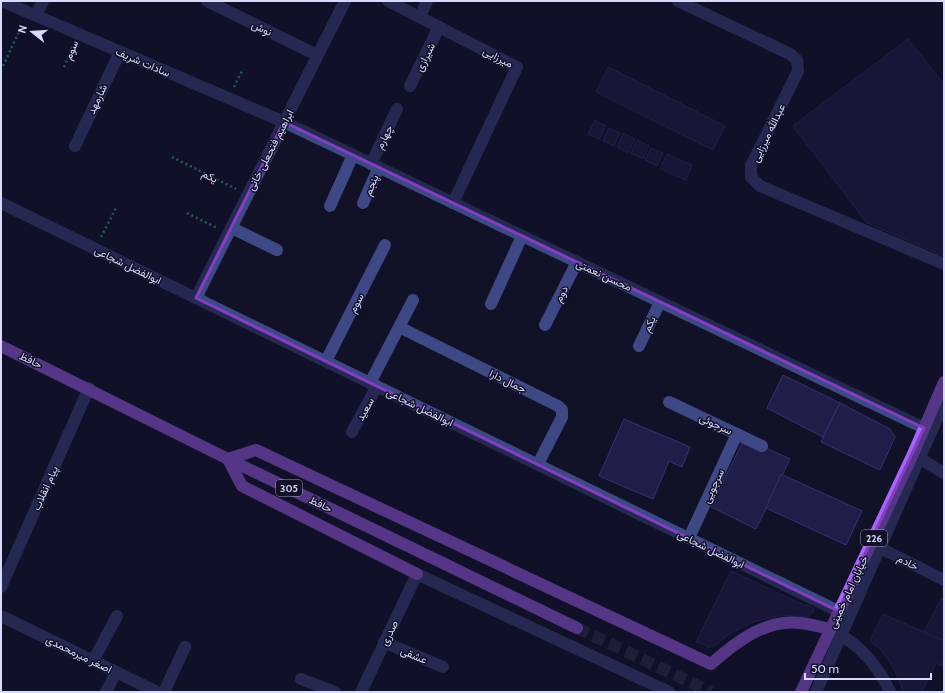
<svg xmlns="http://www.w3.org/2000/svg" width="945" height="693" font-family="Cabin,Vazirmatn,sans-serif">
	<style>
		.building { fill: #1f1e48; stroke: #333173 }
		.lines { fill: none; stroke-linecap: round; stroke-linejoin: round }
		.major-tunnel { stroke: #2f2f48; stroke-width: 12; stroke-dasharray: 12 6; stroke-linecap: butt }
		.path { stroke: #36b597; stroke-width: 2.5; stroke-dasharray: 2 3; stroke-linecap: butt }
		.minor { stroke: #3e4884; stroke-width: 12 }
		.major { stroke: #a865f8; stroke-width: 12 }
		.marked { fill: none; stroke: #843ec5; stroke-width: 3; stroke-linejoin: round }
		.labels { text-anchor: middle; stroke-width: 3; stroke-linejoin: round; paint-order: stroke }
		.shield { fill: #111128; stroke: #9d9ebd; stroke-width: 1 }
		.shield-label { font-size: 10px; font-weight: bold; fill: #d9dbfd }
		.street-label { font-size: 11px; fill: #d9dbfd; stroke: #111128 }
	</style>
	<rect width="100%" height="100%" fill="#111128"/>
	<g class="building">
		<path d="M908 39 944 84V256L867 223 793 126Z"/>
		<path d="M608 67 725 126 713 150 596 92Z"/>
		<path d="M595 120 606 126 599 139 588 134Z"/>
		<path d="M609 128 620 133 614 146 603 141Z"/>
		<path d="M623 133 635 139 628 153 617 147Z"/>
		<path d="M637 140 649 146 643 159 631 153Z"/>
		<path d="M651 148 663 153 657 166 645 160Z"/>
		<path d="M667 154 692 165 686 180 660 169Z"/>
		<path d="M783 375 840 403 823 437 767 408Z"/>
		<path d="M840 403 890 429 895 437 880 470 821 442Z"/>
		<path d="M624 419 690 447 682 467 669 461 653 499 599 476Z"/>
		<path d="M742 443 762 452 764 447 790 459 756 529 711 507Z"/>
		<path d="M781 474 862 511 846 545 766 508Z"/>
		<path d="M731 571 804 605H809L813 608V613L807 617 782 615 753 622 729 634 713 647H707L704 644 696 642Z"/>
		<path d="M941 599 944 601V641L924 632Z"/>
		<path d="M883 614 944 641V661L942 666 936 663 922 692H903L898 677 888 659 881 650 870 641Z"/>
	</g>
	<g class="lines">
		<path class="major-tunnel" d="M577 628 711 692"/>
		<g class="path">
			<path d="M3 66 22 25"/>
			<path d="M64 67 73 46"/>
			<path d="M234 87 243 69"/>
			<path d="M172 157 236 189"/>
			<path d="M187 213 217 228"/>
			<path d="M101 237 117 206"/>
		</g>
		<g class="minor">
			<path d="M2 1 284 122 924 428"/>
			<path d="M207 1 317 55"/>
			<path d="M388 1 517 67 453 203"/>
			<path d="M678 1 790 54 797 60 798 71 751 166V177L760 186 944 264"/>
			<path d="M36 15 43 1"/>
			<path d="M420 17 427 1"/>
			<path d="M410 86 439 27"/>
			<path d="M75 146 120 52"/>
			<path d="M371 164 397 109"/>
			<path d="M1 203 838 611"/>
			<path d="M363 203 379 167"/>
			<path d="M330 206 353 155"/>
			<path d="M232 228 277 250"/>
			<path d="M196 298 345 1"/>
			<path d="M491 304 522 236"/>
			<path d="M545 325 577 262"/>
			<path d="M399 327 558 406 562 410V417L538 464"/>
			<path d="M639 346 660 302"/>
			<path d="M326 361 385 245"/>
			<path d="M370 383 413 300"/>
			<path d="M669 402 762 446"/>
			<path d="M352 432 377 386"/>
			<path d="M914 455 944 473"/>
			<path d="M689 538 737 434"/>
			<path d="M874 545 944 580"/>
			<path d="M1 587 89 388"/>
			<path d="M1 616 157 692"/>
			<path d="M834 631C860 645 878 665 890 692"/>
			<path d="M384 642 443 667"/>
			<path d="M93 661 117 616"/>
			<path d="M301 679 335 692"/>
			<path d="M106 692 116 672"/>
			<path d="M164 692 185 647"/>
			<path d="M361 692 417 574 669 692"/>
			<path d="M816 692 944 403"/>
		</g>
		<g class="major">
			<path d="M1 346 228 459 577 628"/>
			<path d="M417 574 242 486 228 459 256 450 711 664C736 642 765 619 800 623 810 624 821 627 830 629"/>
			<path d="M801 692 913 454 944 382"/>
		</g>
	</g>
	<path d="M0 0H945V693H0ZM284 122 924 428 838 611 196 298Z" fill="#111128" fill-opacity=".55" fill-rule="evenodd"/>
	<path class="marked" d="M284 122 924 428 838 611 196 298Z"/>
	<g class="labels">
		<g class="shield">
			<rect x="276" y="480" width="26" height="16" rx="3"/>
			<rect x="861" y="530" width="26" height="16" rx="3"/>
		</g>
		<g class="shield-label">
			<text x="289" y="492">305</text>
			<text x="874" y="542">226</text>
		</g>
		<g class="street-label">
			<text transform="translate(262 28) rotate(26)" y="4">نوش</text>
			<text transform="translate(71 50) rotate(-68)" y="4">سوم</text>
			<text transform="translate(425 57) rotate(-63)" y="4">شیرازی</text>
			<text transform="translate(498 57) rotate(27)" y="4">میرزایی</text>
			<text transform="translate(143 62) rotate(23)" y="4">سادات شریف</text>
			<text transform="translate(97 99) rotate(-65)" y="4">شارمهد</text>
			<text transform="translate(768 133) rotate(-64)" y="4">عبدالله میرزایی</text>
			<text transform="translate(384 137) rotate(-64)" y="4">چهارم</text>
			<text transform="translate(270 150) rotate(-63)" y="4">ابراهیم فتحعلی خانی</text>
			<text transform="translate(210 176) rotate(26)" y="4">یکم</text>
			<text transform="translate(371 185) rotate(-67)" y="4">پنجم</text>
			<text transform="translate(128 265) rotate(26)" y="4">ابوالفضل شجاعی</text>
			<text transform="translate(604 275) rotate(25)" y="4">محسن نعمتی</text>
			<text transform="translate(561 294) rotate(-63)" y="4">دوم</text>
			<text transform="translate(356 303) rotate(-63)" y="4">سوم</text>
			<text transform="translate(649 324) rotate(-65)" y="4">یکم</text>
			<text transform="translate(31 360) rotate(26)" y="4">حافظ</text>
			<text transform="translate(508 381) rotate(26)" y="4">جمال دارا</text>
			<text transform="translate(420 407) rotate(26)" y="4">ابوالفضل شجاعی</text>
			<text transform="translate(365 409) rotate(-61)" y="4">سعید</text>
			<text transform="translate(716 424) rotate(25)" y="4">سرجوئی</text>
			<text transform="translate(713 486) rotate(-65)" y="4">سرجویی</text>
			<text transform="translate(45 488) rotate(-66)" y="4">پیام انقلاب</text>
			<text transform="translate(321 504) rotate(26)" y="4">حافظ</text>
			<text transform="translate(711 549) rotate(26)" y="4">ابوالفضل شجاعی</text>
			<text transform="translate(908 562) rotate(27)" y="4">خادم</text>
			<text transform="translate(848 592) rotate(-65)" y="4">خیابان امام خمینی</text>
			<text transform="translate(389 633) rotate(-64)" y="4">صدری</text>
			<text transform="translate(79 654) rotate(26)" y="4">اصغر میرمحمدی</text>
			<text transform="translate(414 655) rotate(23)" y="4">عشقی</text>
		</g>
	</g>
	<rect width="945" height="693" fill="none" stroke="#d9dbfd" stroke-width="4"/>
	<g transform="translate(32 32) rotate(287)" stroke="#111128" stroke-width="3" paint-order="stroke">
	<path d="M0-3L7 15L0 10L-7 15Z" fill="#d9dbfd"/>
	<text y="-6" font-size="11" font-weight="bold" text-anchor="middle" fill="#d9dbfd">N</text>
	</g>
	<path d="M805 673v6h126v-6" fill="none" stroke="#d9dbfd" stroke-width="2"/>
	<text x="811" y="673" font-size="12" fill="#d9dbfd" stroke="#111128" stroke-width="3" paint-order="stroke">50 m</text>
</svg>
